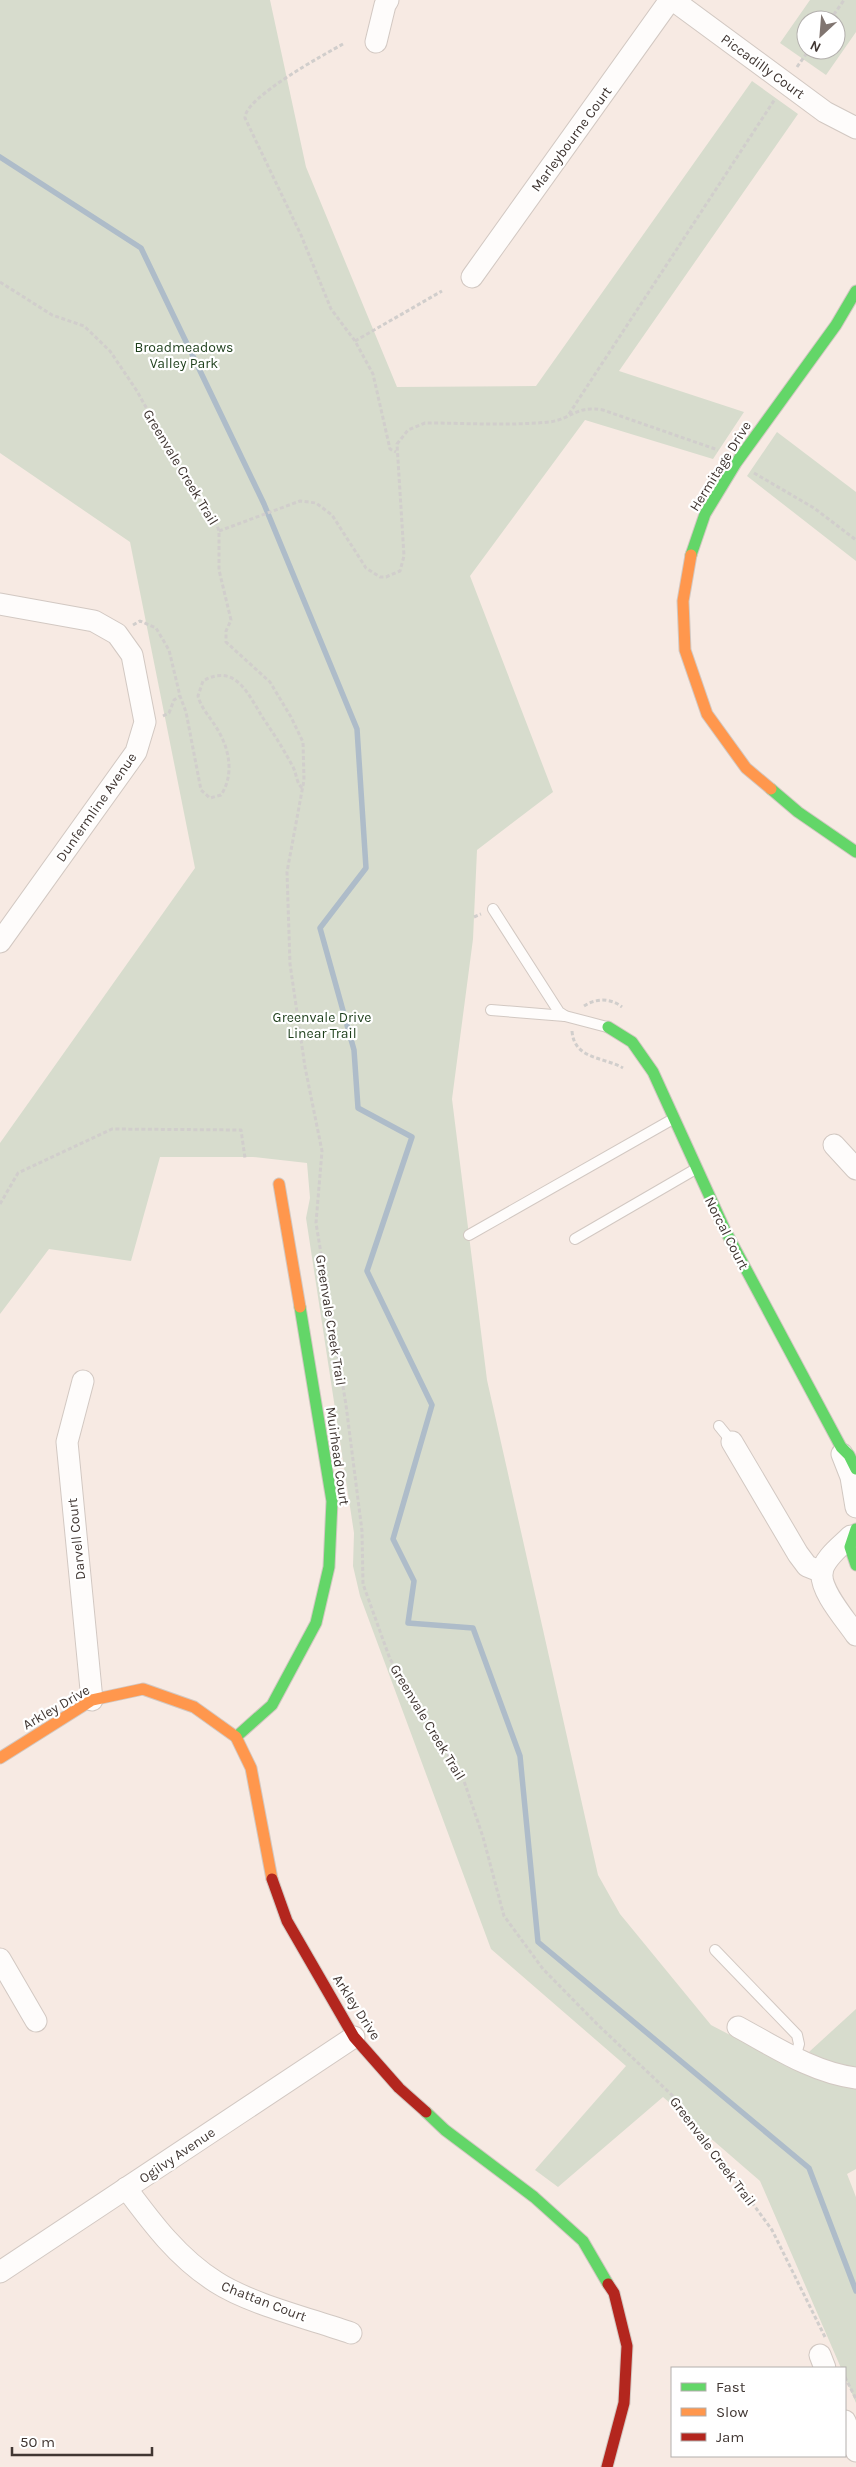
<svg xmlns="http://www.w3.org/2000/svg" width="856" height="2467" font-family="Karla,sans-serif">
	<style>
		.green { fill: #d7dccd; fill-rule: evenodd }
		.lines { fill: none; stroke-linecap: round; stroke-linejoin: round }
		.stream { stroke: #aebcc9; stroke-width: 5.5 }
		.lane-casing { stroke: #d2c8c2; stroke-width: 12 }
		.street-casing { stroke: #d2c8c2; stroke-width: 23 }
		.fast-casing { stroke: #d2c8c2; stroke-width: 13 }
		.slow-casing { stroke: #d2c8c2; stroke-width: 13 }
		.jam-casing { stroke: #d2c8c2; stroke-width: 13 }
		.path { stroke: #d1cecc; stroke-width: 3; stroke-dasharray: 4 2.5; stroke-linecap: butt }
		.lane { stroke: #fefcfb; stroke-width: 10 }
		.street { stroke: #fefcfb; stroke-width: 21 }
		.fast { stroke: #63d668; stroke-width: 11 }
		.slow { stroke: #ff974d; stroke-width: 11 }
		.jam { stroke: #b3261e; stroke-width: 11 }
		.labels { text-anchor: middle; stroke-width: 4.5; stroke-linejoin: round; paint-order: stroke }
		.street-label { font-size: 14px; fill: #403632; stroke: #fff }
		.park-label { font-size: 14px; fill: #1d3e1a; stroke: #fff }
	</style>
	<rect width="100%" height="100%" fill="#f7eae3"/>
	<g class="green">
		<path d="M0 0H270L306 167 397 387 536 386 752 81 798 114 619 371 744 412 713 459 585 420 470 576 553 792 477 850 473 939 452 1099 487 1380 598 1875 620 1914 711 2025 793 2068 856 2087V2169L847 2174 856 2197V2403L845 2377V2368H841L760 2181 663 2097 558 2187 535 2170 626 2066 491 1949 360 1596 353 1566 354 1533 306 1218 310 1198 307 1163 253 1157H160L131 1261 49 1249 0 1314V1143L195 868 130 542 0 453Z"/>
		<path d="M810 0H856V32L826 75 780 43ZM806 20H836V50H806Z"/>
		<path d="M777 432 856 492V561L747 476Z"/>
		<path d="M856 2009V2069L822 2059 809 2052Z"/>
	</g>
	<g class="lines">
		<path class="stream" d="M0 157 141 248 264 504 357 729 366 868 320 928 354 1050 358 1108 412 1137 367 1271 432 1405 393 1539 414 1581 408 1623 473 1628 520 1756 538 1942 809 2168 856 2291"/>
		<defs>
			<g id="lane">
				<path d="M493 909 559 1012 565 1016 607 1027"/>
				<path d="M491 1010 565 1016"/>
				<path d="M469 1235 673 1119"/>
				<path d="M575 1239 694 1170"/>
				<path d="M719 1426 732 1442"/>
				<path d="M715 1950 797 2035 799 2044 795 2058"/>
			</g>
			<g id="street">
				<path d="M673 0 825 112 856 128"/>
				<path d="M376 42 385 5 388 0"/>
				<path d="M472 277 670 0"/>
				<path d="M0 604 94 621 117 634 132 655 145 722 136 752 0 942"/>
				<path d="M834 1145 856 1169"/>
				<path d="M83 1381 67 1442 92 1700"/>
				<path d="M732 1442 798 1554 807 1566 822 1572"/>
				<path d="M842 1454 851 1477 856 1507"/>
				<path d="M851 1536C841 1546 823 1559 822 1573 820 1591 846 1620 856 1635"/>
				<path d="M0 1959 36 2021"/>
				<path d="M738 2027C775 2047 814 2073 856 2078"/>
				<path d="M126 2188C152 2223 178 2258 216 2282 250 2304 311 2319 351 2333"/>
				<path d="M0 2272 354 2037"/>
				<path d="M820 2355 825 2368"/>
				<path d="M845 2421 856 2451"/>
			</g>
			<g id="fast">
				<path d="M691 555 705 514 736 463 836 325 856 291"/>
				<path d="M771 789 798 812 856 852"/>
				<path d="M608 1027 632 1042 653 1072 725 1230 841 1447 849 1455 856 1469"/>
				<path d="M856 1529 850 1547 856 1565"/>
				<path d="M236 1737 272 1705 316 1623 329 1567 332 1501 300 1307"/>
				<path d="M426 2112 445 2130 534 2197 583 2241 608 2284"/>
			</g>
			<g id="slow">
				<path d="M691 555 683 601 685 650 707 714 746 768 771 789"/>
				<path d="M279 1184 300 1307"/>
				<path d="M0 1758 92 1700 143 1689 194 1707 236 1737 251 1768 272 1879"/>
			</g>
			<g id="jam">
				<path d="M272 1879 287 1921 354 2037 399 2088 426 2112"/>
				<path d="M607 2467 624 2403 627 2346 614 2293 608 2284"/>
			</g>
		</defs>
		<use href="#lane" class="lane-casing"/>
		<use href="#street" class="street-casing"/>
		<use href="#fast" class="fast-casing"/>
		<use href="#slow" class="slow-casing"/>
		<use href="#jam" class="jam-casing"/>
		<g class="path">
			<path d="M830 20 844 0"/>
			<path d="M343 44C325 54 244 98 245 118L301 235 331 309 355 341 373 374 390 449 396 452"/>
			<path d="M797 67 809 50"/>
			<path d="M0 282 52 315 84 326 110 351 137 391 179 467 214 517 219 531V570L231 620 226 631V642L270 682 291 717 303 742 304 780 287 872 290 964 305 1067 322 1151 316 1223 346 1405 362 1531 363 1584 390 1659 464 1781 483 1837 504 1916 543 1969 598 2025 675 2098 772 2230 825 2337"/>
			<path d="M355 341 442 291"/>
			<path d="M569 414 775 99"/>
			<path d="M754 473 814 508 856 540"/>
			<path d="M219 531 300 501 316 503 332 515 366 568 380 577H386L400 571 404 556 397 444 408 430 425 423C466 423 508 426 549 422 572 419 576 405 603 410L718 450"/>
			<path d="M133 625 140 621 156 628 169 650 180 696 186 712 201 790 210 798 221 795C235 774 229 747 216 727 210 717 201 708 198 696L203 681C236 662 249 696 263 718 274 734 284 750 293 767 297 775 296 782 302 788"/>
			<path d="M163 716 169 713 174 700 180 696"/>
			<path d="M474 917 481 914"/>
			<path d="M584 1006C596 998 611 998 622 1007"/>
			<path d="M572 1031C574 1060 605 1057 623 1068"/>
			<path d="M0 1204 18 1173 112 1129 241 1130 245 1158"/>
			<path d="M845 2377 856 2399"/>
		</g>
		<use href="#lane" class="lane"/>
		<use href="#street" class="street"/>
		<use href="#fast" class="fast"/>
		<use href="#slow" class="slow"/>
		<use href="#jam" class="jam"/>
	</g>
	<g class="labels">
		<g class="street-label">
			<text transform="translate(763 66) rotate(36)" y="5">Piccadilly Court</text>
			<text transform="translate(571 139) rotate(-54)" y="5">Marleybourne Court</text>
			<text transform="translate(720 466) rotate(-58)" y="5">Hermitage Drive</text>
			<text transform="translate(181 467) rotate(59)" y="5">Greenvale Creek Trail</text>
			<text transform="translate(96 807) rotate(-55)" y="5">Dunfermline Avenue</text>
			<text transform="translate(727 1233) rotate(63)" y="5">Norcal Court</text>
			<text transform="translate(331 1320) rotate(81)" y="5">Greenvale Creek Trail</text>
			<text transform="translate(338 1456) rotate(82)" y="5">Muirhead Court</text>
			<text transform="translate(76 1539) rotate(-96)" y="5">Darvell Court</text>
			<text transform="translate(56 1707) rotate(-30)" y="5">Arkley Drive</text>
			<text transform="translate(428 1722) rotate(59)" y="5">Greenvale Creek Trail</text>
			<text transform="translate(357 2007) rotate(57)" y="5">Arkley Drive</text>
			<text transform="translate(713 2151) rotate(53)" y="5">Greenvale Creek Trail</text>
			<text transform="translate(177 2155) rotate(-34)" y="5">Ogilvy Avenue</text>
			<text transform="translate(264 2301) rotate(21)" y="5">Chattan Court</text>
		</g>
		<g class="park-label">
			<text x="184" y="352">Broadmeadows<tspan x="184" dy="16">Valley Park</tspan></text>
			<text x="322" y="1022">Greenvale Drive<tspan x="322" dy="16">Linear Trail</tspan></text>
		</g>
	</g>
	<rect x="671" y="2367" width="175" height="90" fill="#ffffff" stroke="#b3afad"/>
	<rect x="681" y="2383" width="25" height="8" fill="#63d668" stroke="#b3afad"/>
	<text x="716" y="2392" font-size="15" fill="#403632">Fast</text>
	<rect x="681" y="2408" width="25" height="8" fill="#ff974d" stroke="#b3afad"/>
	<text x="716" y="2417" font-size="15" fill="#403632">Slow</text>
	<rect x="681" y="2433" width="25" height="8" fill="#b3261e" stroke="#b3afad"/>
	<text x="716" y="2442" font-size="15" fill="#403632">Jam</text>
	<g transform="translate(821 35) rotate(206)"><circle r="24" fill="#ffffff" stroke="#b3afad"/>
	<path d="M0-4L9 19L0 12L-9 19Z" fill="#807570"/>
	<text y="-8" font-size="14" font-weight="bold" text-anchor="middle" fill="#403632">N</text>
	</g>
	<path d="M12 2447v8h140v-8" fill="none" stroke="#403632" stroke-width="2.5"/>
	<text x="20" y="2447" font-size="15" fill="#403632" stroke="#ffffff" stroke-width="4" paint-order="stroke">50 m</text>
</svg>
